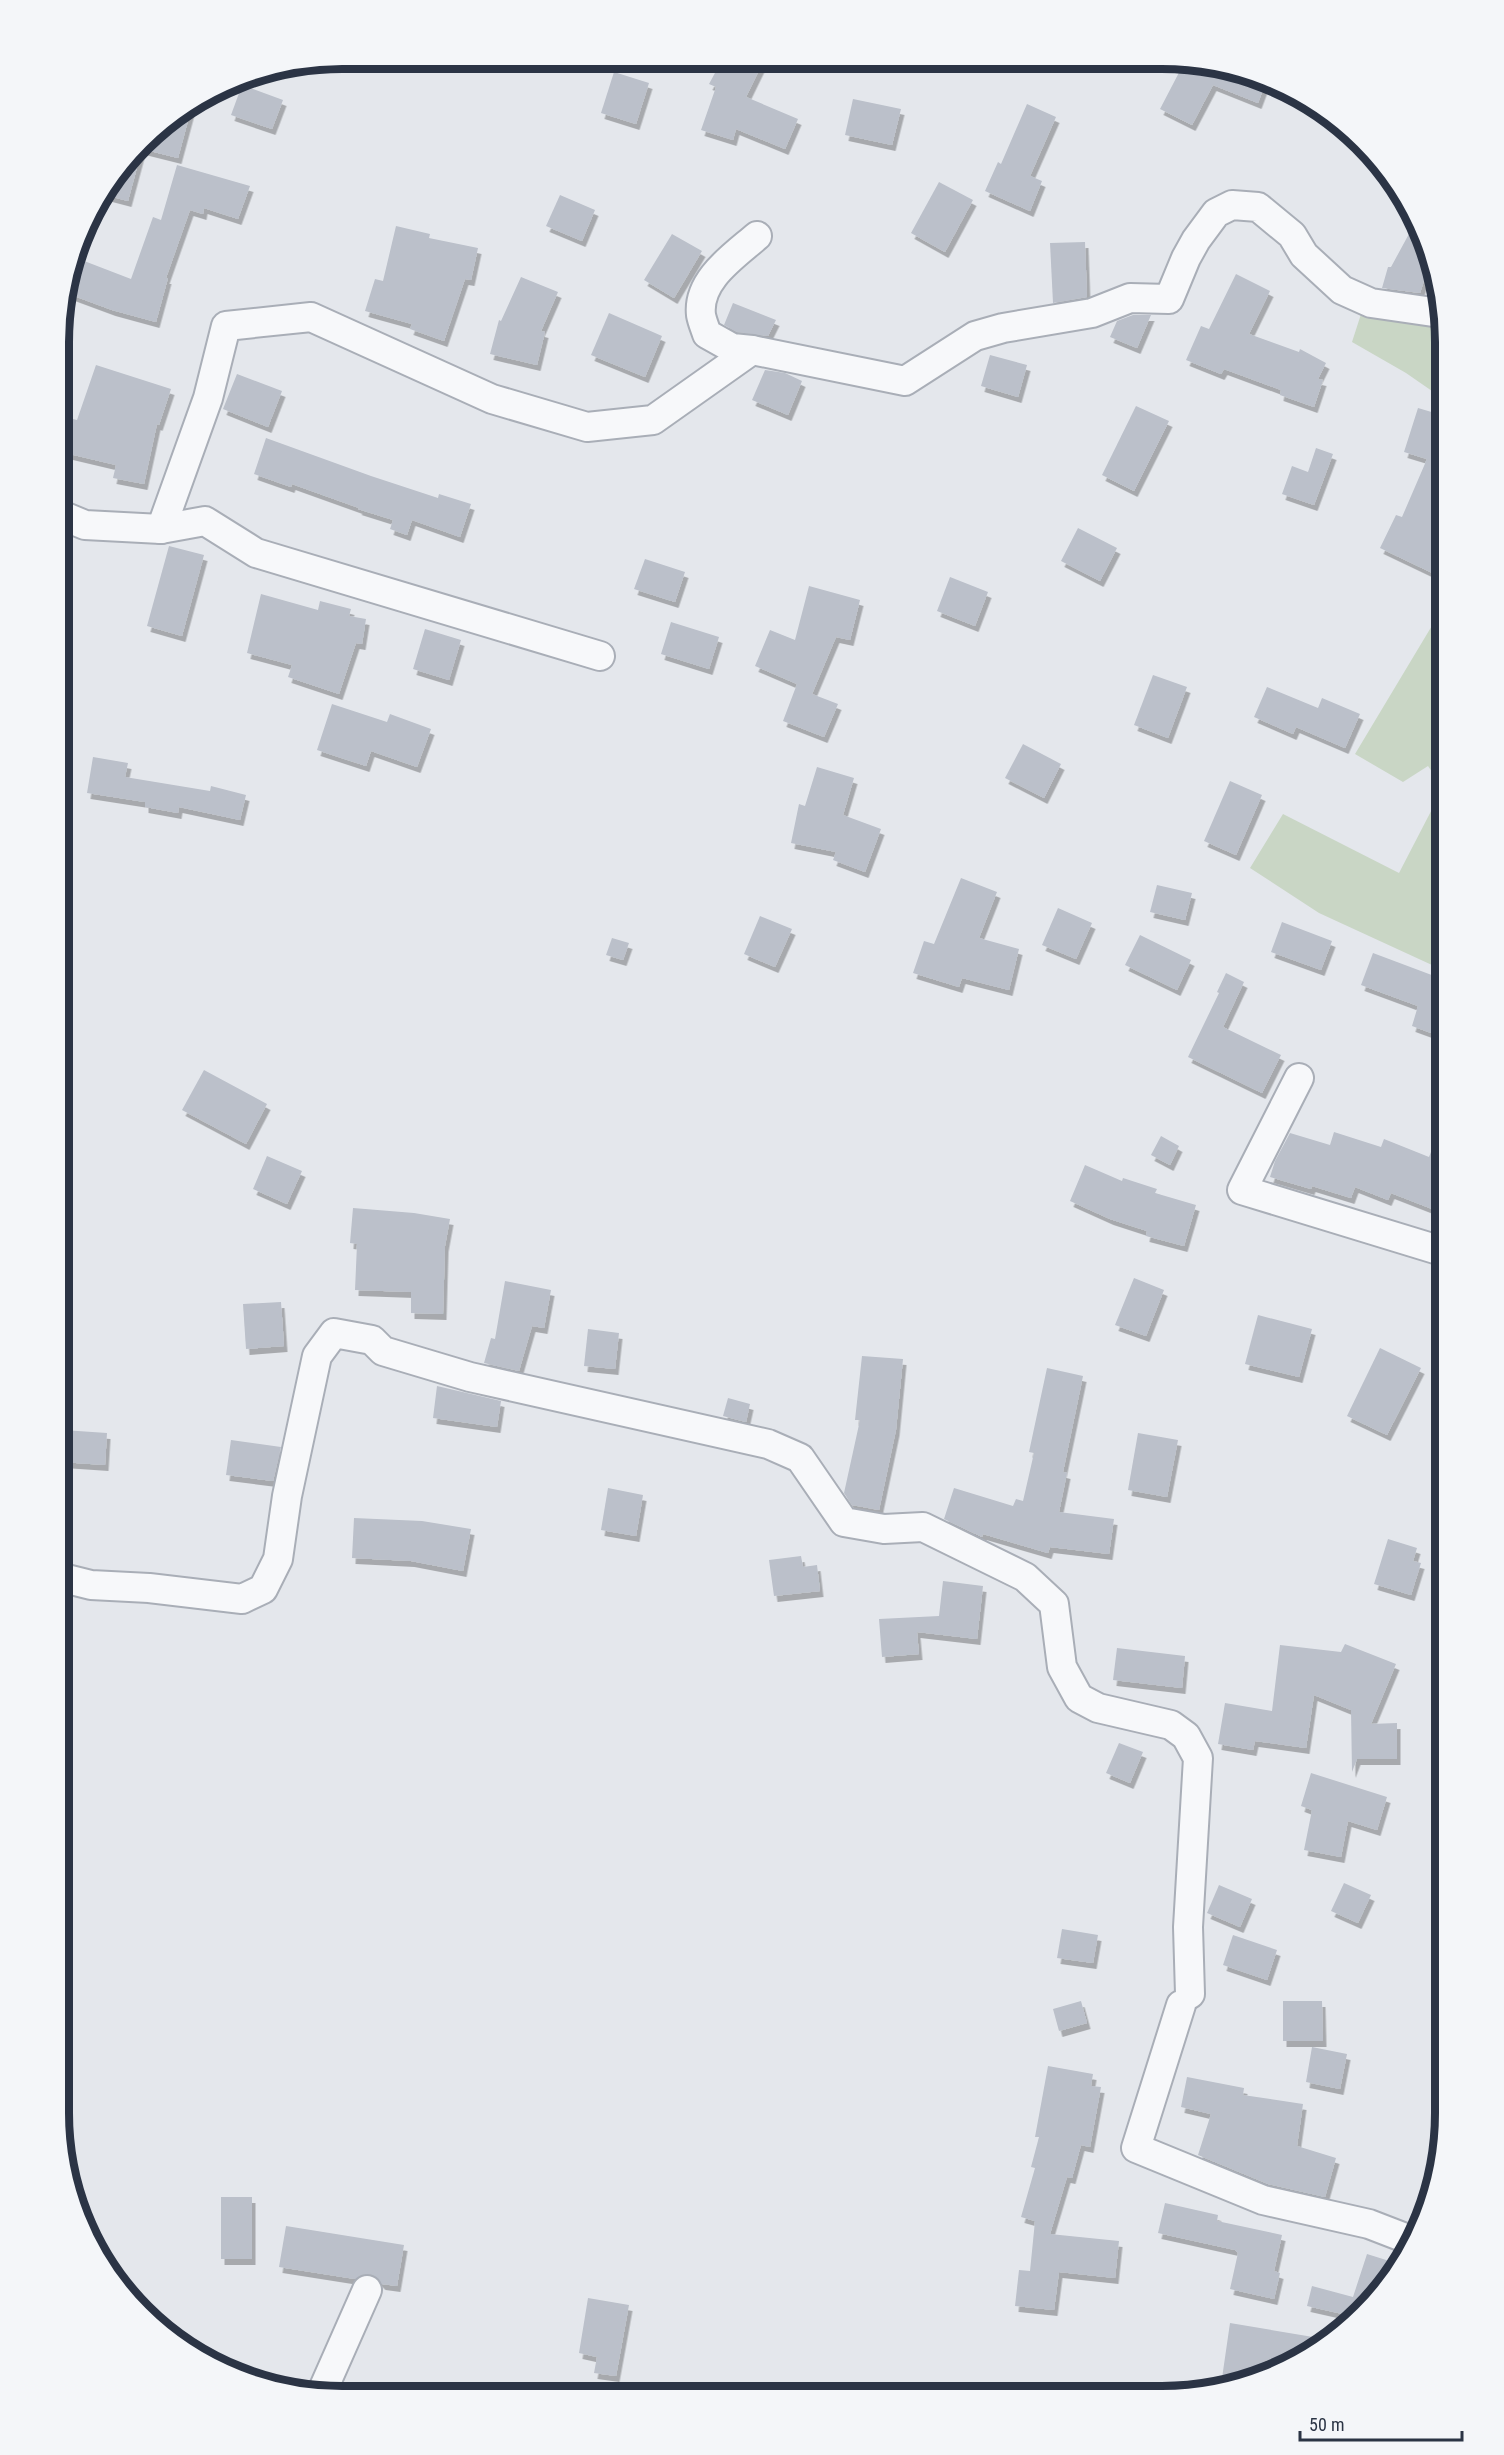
<svg xmlns="http://www.w3.org/2000/svg" width="1504" height="2455" font-family="'Roboto Condensed',sans-serif">
	<style>
		.green { fill: #c9d6c5 }
		.building { fill: #bbc0ca; filter: url(#shadow) }
		.lines { fill: none; stroke-linecap: round; stroke-linejoin: round }
		.minor-casing { stroke: #a9aeb7; stroke-width: 32 }
		.minor { stroke: #f7f8fa; stroke-width: 28 }
		.rim { fill: none; stroke: #2b3445; stroke-width: 8 }
	</style>
	<defs>
		<filter id="shadow"><feDropShadow dx="3.5" dy="6" stdDeviation="0" flood-color="#0004"/></filter>
	</defs>
	<rect width="100%" height="100%" fill="#e4e7ec"/>
	<g class="green">
		<path d="M1362 311 1442 325 1445 342V400L1406 373 1352 342Z"/>
		<path d="M1445 604V971L1319 913 1250 868 1283 814 1399 873 1443 788 1428 766 1403 782 1355 754Z"/>
	</g>
	<g class="building">
		<path d="M722 60H764L746 97 798 119 785 149 736 129 733 140 701 130 716 87 709 84Z"/>
		<path d="M1185 61H1199L1267 79 1258 103 1213 85 1192 125 1160 109Z"/>
		<path d="M614 72 649 83 636 124 601 113Z"/>
		<path d="M242 85 283 100 272 129 231 115Z"/>
		<path d="M853 99 901 109 892 145 845 135Z"/>
		<path d="M1027 104 1056 117 1030 176 1042 181 1030 211 985 191 998 162 1001 164Z"/>
		<path d="M192 106 178 158 142 149 128 201 105 195 155 129Z"/>
		<path d="M177 165 250 186 238 219 204 208 203 214 190 210 166 278H168L156 322 112 310 66 293 79 259 131 279 153 217 161 220Z"/>
		<path d="M939 182 973 200 945 252 911 233Z"/>
		<path d="M560 195 595 210 582 241 546 226Z"/>
		<path d="M396 226 430 234 429 238 478 248 471 280 465 279 444 341 410 329 412 324 365 311 375 279 383 281Z"/>
		<path d="M1410 232 1425 239 1430 262 1420 293 1382 288 1388 267H1391Z"/>
		<path d="M672 234 702 251 674 298 644 280Z"/>
		<path d="M1085 242 1087 297 1053 303 1050 243Z"/>
		<path d="M1236 274 1270 291 1249 334 1299 352 1300 349 1326 363 1318 379 1323 380 1314 407 1280 395 1281 390 1224 369 1221 374 1186 360 1201 326 1209 329Z"/>
		<path d="M521 277 558 292 541 331 545 332 537 365 490 354 499 320 501 321Z"/>
		<path d="M733 303 776 320 768 336 737 332 724 325Z"/>
		<path d="M609 313 662 336 645 377 591 355Z"/>
		<path d="M1133 315H1151L1137 348 1110 337 1117 321Z"/>
		<path d="M990 355 1027 365 1018 397 981 386Z"/>
		<path d="M96 365 171 389 159 425 157 424 144 484 113 478 116 465 61 452V416L77 420Z"/>
		<path d="M765 370 785 373 802 381 788 415 752 400Z"/>
		<path d="M237 374 282 391 268 427 223 409Z"/>
		<path d="M1136 406 1169 421 1134 491 1102 475Z"/>
		<path d="M1418 408 1445 416V579L1380 548 1396 515 1402 517 1427 459 1404 452Z"/>
		<path d="M266 438 371 476 438 498 439 494 471 504 460 537 412 520 407 535 390 529 393 520 358 509 359 508 292 484 291 487 254 474Z"/>
		<path d="M1316 448 1333 454 1314 505 1282 494 1292 466 1308 472Z"/>
		<path d="M1078 528 1117 548 1100 581 1061 561Z"/>
		<path d="M169 546 204 555 182 636 147 626Z"/>
		<path d="M645 559 685 572 675 602 634 589Z"/>
		<path d="M950 577 988 592 975 626 937 611Z"/>
		<path d="M809 586 860 600 850 640 836 637 812 694 838 704 824 737 783 721 797 684 755 666 770 630 795 640Z"/>
		<path d="M261 594 318 610 320 601 351 609 349 616 366 619 362 644 356 643 339 694 288 677 292 665 247 653Z"/>
		<path d="M671 622 719 637 709 669 661 654Z"/>
		<path d="M425 629 461 640 449 680 413 669Z"/>
		<path d="M1153 675 1187 687 1168 738 1134 725Z"/>
		<path d="M1267 687 1318 708 1322 698 1360 714 1345 748 1296 727 1293 734 1254 717Z"/>
		<path d="M332 704 387 722 390 714 431 729 417 767 371 751 366 766 317 750Z"/>
		<path d="M1023 744 1061 764 1044 798 1005 778Z"/>
		<path d="M93 757 128 763 125 777 210 791 211 786 246 795 240 820 179 807 178 813 145 807V802L87 793Z"/>
		<path d="M817 767 854 778 843 815 881 829 865 872 833 860 836 852 791 843 799 804 805 806Z"/>
		<path d="M1230 781 1262 795 1236 855 1204 841Z"/>
		<path d="M961 878 997 892 979 938 1019 949 1009 990 962 978 959 987 913 973 924 941 934 944Z"/>
		<path d="M1157 885 1192 893 1185 920 1150 912Z"/>
		<path d="M1058 908 1092 923 1076 959 1042 945Z"/>
		<path d="M760 916 792 929 775 967 744 954Z"/>
		<path d="M1282 922 1332 941 1321 970 1271 952Z"/>
		<path d="M1140 935 1191 960 1177 990 1125 965Z"/>
		<path d="M612 938 629 943 623 960 606 955Z"/>
		<path d="M1373 953 1445 980V1038L1412 1026 1418 1006 1361 985Z"/>
		<path d="M1226 973 1244 982 1223 1027 1281 1055 1262 1093 1188 1057 1219 993 1217 992Z"/>
		<path d="M204 1070 267 1104 246 1144 182 1110Z"/>
		<path d="M1444 1119 1445 1214 1391 1193 1388 1200 1355 1187 1351 1198 1312 1186 1311 1189 1270 1177 1275 1161 1290 1133 1330 1145 1334 1132 1381 1147 1384 1139 1429 1157Z"/>
		<path d="M1161 1136 1179 1146 1170 1165 1151 1155Z"/>
		<path d="M267 1156 302 1171 287 1204 253 1189Z"/>
		<path d="M1085 1165 1122 1181 1123 1178 1157 1189 1155 1193 1196 1205 1184 1246 1146 1236 1147 1231 1110 1219 1070 1201Z"/>
		<path d="M353 1208 414 1213 450 1219 445 1246 443 1314 411 1313V1292L355 1290 357 1244 350 1243Z"/>
		<path d="M1134 1278 1164 1290 1146 1336 1115 1325Z"/>
		<path d="M505 1281 551 1290 544 1328 532 1326 519 1371 484 1363 491 1338 495 1339Z"/>
		<path d="M281 1302 284 1346 246 1349 243 1304Z"/>
		<path d="M1258 1315 1312 1329 1299 1377 1245 1364Z"/>
		<path d="M588 1329 619 1333 615 1369 584 1366Z"/>
		<path d="M1380 1348 1421 1368 1387 1435 1347 1416Z"/>
		<path d="M862 1356 903 1359 896 1430 879 1510 852 1505 844 1493 860 1420H855Z"/>
		<path d="M1047 1368 1083 1376 1063 1472 1067 1473 1059 1512 1114 1519 1109 1554 1050 1547 1048 1553 983 1534 982 1537 944 1519 954 1488 1013 1506 1016 1499 1023 1501 1034 1453 1029 1452Z"/>
		<path d="M437 1386 501 1401 497 1427 433 1418Z"/>
		<path d="M728 1398 750 1404 746 1422 723 1416Z"/>
		<path d="M63 1430 107 1433 105 1465 61 1462Z"/>
		<path d="M1138 1433 1178 1440 1167 1497 1128 1490Z"/>
		<path d="M231 1440 281 1447 273 1481 226 1475Z"/>
		<path d="M608 1488 643 1495 636 1536 601 1530Z"/>
		<path d="M354 1518 422 1521 471 1529 463 1571 411 1561 352 1558Z"/>
		<path d="M1388 1539 1417 1548 1413 1561 1421 1563 1411 1595 1374 1584Z"/>
		<path d="M801 1556 803 1567 817 1565 820 1591 774 1596 769 1560Z"/>
		<path d="M943 1581 983 1586 977 1639 917 1632 919 1654 882 1657 879 1619 939 1616Z"/>
		<path d="M1345 1644 1396 1664 1371 1724 1397 1723V1759H1357L1352 1772 1351 1710 1314 1695 1306 1748 1255 1741 1253 1750 1218 1744 1225 1703 1272 1711 1280 1645 1341 1652Z"/>
		<path d="M1117 1648 1185 1656 1182 1688 1113 1680Z"/>
		<path d="M1119 1743 1143 1752 1130 1783 1106 1773Z"/>
		<path d="M1311 1773 1387 1797 1377 1830 1348 1821 1341 1857 1304 1850 1312 1810 1301 1806Z"/>
		<path d="M1344 1883 1371 1895 1358 1923 1331 1911Z"/>
		<path d="M1219 1885 1252 1899 1240 1927 1207 1913Z"/>
		<path d="M1062 1929 1098 1935 1093 1963 1057 1958Z"/>
		<path d="M1233 1935 1277 1950 1267 1980 1223 1965Z"/>
		<path d="M1081 2001 1087 2023 1059 2031 1053 2009Z"/>
		<path d="M1283 2001H1322L1323 2041H1283Z"/>
		<path d="M1312 2047 1347 2054 1340 2089 1306 2082Z"/>
		<path d="M1048 2066 1093 2074 1091 2086 1101 2087 1090 2147 1081 2145 1072 2178 1067 2177 1050 2234 1119 2241 1115 2278 1059 2272 1054 2310 1015 2306 1019 2270 1030 2271 1035 2221 1021 2217 1035 2168 1031 2167 1039 2137H1035Z"/>
		<path d="M1187 2077 1244 2088 1243 2095 1303 2104 1297 2146 1336 2158 1325 2197 1268 2184 1198 2155 1211 2114 1181 2107Z"/>
		<rect x="221" y="2197" width="31" height="62"/>
		<path d="M1165 2203 1218 2215 1217 2221 1282 2235 1274 2271 1280 2273 1274 2299 1230 2289 1238 2253 1235 2250 1158 2233Z"/>
		<path d="M286 2226 404 2245 397 2286 382 2284 373 2275 365 2274 355 2279 279 2267Z"/>
		<path d="M1367 2254 1399 2264 1387 2285 1342 2330 1347 2315 1307 2306 1312 2286 1353 2297Z"/>
		<path d="M588 2298 629 2305 616 2376 594 2373 597 2357 579 2353Z"/>
		<path d="M1230 2323 1331 2340 1286 2366 1265 2360 1262 2377 1221 2385Z"/>
	</g>
	<g class="lines">
		<defs>
			<g id="minor">
				<path d="M757 236C734 256 697 280 701 315 702 321 705 328 707 334L732 348 752 350 905 381 975 336 1003 328 1092 313 1130 298 1169 299 1186 258 1196 240 1216 213 1232 205 1258 207 1292 235 1304 255 1342 290 1371 303 1440 313"/>
				<path d="M61 515 85 525 161 529 205 521 256 553 600 656"/>
				<path d="M161 529 208 398 226 326 311 317 492 399 587 427 653 420 752 350"/>
				<path d="M1299 1078 1242 1190 1445 1252"/>
				<path d="M59 1577 91 1585 149 1588 242 1599 263 1589 278 1559 287 1496 317 1356 334 1333 372 1340 383 1351 470 1377 768 1444 800 1458 844 1522 884 1529 923 1527 1025 1577 1054 1604 1062 1667 1079 1698 1098 1708 1171 1725 1186 1736 1198 1758 1188 1927 1190 1994"/>
				<path d="M1181 2005 1136 2148 1263 2200 1369 2224 1413 2241"/>
				<path d="M321 2394 367 2290"/>
			</g>
		</defs>
		<use href="#minor" class="minor-casing"/>
		<use href="#minor" class="minor"/>
	</g>
	<path d="M0 0H1504V2455H0ZM342 69H1162A273 273 0 0 1 1435 342V2113A273 273 0 0 1 1162 2386H342A273 273 0 0 1 69 2113V342A273 273 0 0 1 342 69Z" fill="#f4f6f9" fill-rule="evenodd"/>
	<path class="rim" d="M342 69H1162A273 273 0 0 1 1435 342V2113A273 273 0 0 1 1162 2386H342A273 273 0 0 1 69 2113V342A273 273 0 0 1 342 69Z"/>
	<path d="M1300 2431v9h162v-9" fill="none" stroke="#2b3445" stroke-width="3"/>
	<text x="1309" y="2431" font-size="18" fill="#2b3445" stroke="#f4f6f9" stroke-width="4.5" paint-order="stroke">50 m</text>
</svg>
